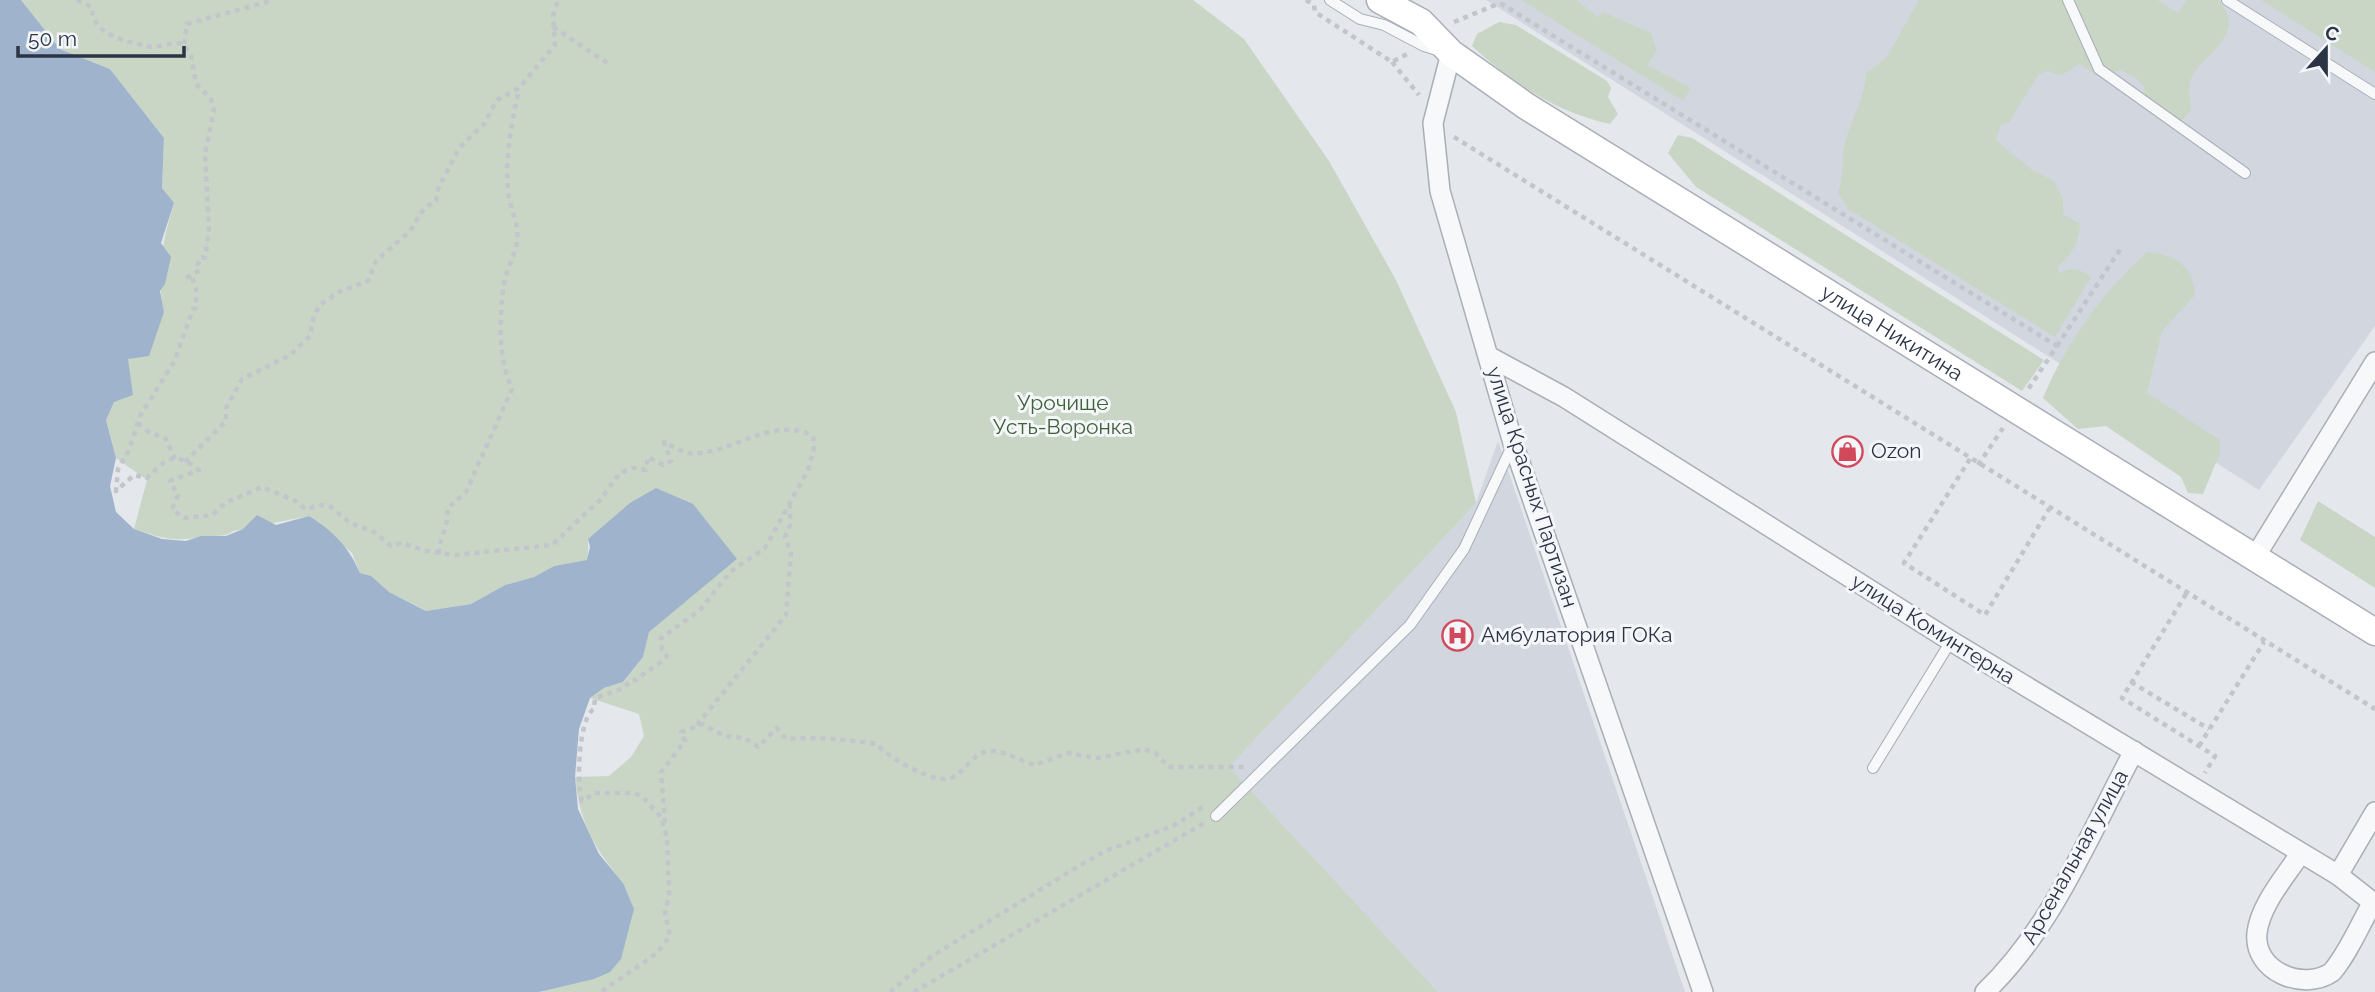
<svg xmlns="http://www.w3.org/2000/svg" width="2375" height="992" font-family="Raleway,sans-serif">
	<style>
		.built { fill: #d2d6de }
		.green { fill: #c9d6c5 }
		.water { fill: #9fb4cc }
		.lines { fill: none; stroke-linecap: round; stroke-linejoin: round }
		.service-casing { stroke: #a9aeb7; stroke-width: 12 }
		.minor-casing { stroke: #a9aeb7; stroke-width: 22 }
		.secondary-casing { stroke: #a9aeb7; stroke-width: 29 }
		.path { stroke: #c2c5cb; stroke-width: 4.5; stroke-dasharray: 5 5; stroke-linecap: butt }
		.service { stroke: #f7f8fa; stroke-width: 10 }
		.minor { stroke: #f7f8fa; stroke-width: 19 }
		.secondary { stroke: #fff; stroke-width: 26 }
		.labels { text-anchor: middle; stroke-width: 6; stroke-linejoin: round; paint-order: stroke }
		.street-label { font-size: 21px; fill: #2b3445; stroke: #f4f6f9 }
		.park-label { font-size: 21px; fill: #3f6138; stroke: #f4f6f9 }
		.poi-label { font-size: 21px; fill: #2b3445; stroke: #f4f6f9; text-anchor: start }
	</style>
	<rect width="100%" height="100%" fill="#e4e7ec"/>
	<g class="built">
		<path d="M1486 0H2375V326L2259 490Z"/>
		<path d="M1498 441 1685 992H1438L1228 767 1476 503Z"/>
	</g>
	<g class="green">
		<path d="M21 0H1193L1244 39 1329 161 1396 280 1456 412 1476 503 1229 767 1438 992H539L556 987 623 883C595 849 579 822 575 777L609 776 631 757 644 736 639 714 590 698 604 688 623 682 643 657 648 632 737 559 608 523 588 539V560L554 566 534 577 505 585 471 604 426 611C414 603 401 599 389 592 378 585 374 576 360 573L352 553 309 516 233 531C223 539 213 534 201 537 173 542 161 538 134 529L147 480 116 458 106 420 128 359 164 313C156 274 162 241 174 204L162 188 164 138 110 69 60 49Z"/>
		<path d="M1521 0H1577L1597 17 1603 12 1651 33 1657 51 1647 65 1691 88 1683 101Z"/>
		<path d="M1919 0H2157L2178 13 2187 0H2218C2252 36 2197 56 2190 82 2188 89 2191 102 2191 110L2182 120 2166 117 2145 100 2144 86 2132 75 2119 70 2101 78 2079 64 2062 75 2047 71 2039 74 2009 122 2000 126 1996 140 2032 170 2054 181 2063 199V214L2080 224C2079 244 2072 253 2058 267L2059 273C2072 267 2079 268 2091 277L2055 337 1848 209 1838 193C1845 172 1841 159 1845 143 1851 118 1865 100 1866 73L1887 57Z"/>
		<path d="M2261 0H2375V72Z"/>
		<path d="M1499 22 1516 25 1607 81 1611 88 1608 97 1618 114 1610 124C1557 113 1511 82 1472 46L1477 34Z"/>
		<path d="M1678 135 1692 138 2044 360 2022 391 1696 187 1668 153Z"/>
		<path d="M2147 252C2176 255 2192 264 2195 295L2162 331 2147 393 2220 440V453L2203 494 2188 493 2181 477 2106 426 2078 429 2043 398C2066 343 2103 292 2147 252Z"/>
		<path d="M2318 501 2375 537V588L2300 540Z"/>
	</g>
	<path class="water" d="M0 0H21L60 49 110 69 164 138 162 188 174 203 161 243 171 257 165 284 160 291 164 312 149 356 128 359 133 395 114 402 106 420 116 458 110 486 116 512 134 529 162 539 186 541 201 536H226L243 529 257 515 276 525 309 516C333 531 349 547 360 573L371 576 389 592 426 611 471 604 505 585 534 577 554 566 587 560 590 547 588 539 630 503 656 488 693 504 737 559 649 632 643 657 623 682 604 688 590 698 579 729 575 777 578 809 599 854 623 883 634 909 621 959 610 972 594 979 539 992H0Z"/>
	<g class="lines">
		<defs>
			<g id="service">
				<path d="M1330 0 1360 19 1384 25 1424 46 1440 51"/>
				<path d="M2068 0 2099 69 2245 173"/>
				<path d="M2227 0 2375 94"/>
				<path d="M1873 768 1951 641"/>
				<path d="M1216 816 1410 625 1464 549 1512 446"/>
			</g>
			<g id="minor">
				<path d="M1451 53 1433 123 1440 191 1513 443 1703 992"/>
				<path d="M1490 357 1564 397 1951 641 2338 875 2375 904"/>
				<path d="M2255 557 2375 362"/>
				<path d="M2300 854C2285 877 2260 905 2257 933 2253 971 2303 992 2332 972 2349 952 2360 924 2373 902"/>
				<path d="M2338 875 2375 812"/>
				<path d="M1985 992C2053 927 2090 833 2134 751"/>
			</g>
			<g id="secondary">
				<path id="s1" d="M1380 0 1421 22 1451 53 1526 106 2375 632"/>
			</g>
		</defs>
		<use href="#service" class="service-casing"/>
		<use href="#minor" class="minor-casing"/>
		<use href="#secondary" class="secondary-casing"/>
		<g class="path">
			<path d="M77 0 92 7C92 34 121 40 146 46 158 49 171 41 184 44L191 56 196 84 211 99 214 110 205 154 209 229 205 258 202 257 198 264 200 270 188 277 191 275 196 288V308L193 309 175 360 140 416 129 450 118 469 116 491 134 475 147 478C166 460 172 449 199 470L170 481 178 495 172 509 184 518 212 515 225 503 262 487 296 501 305 509 322 505 331 507 350 523 374 532 391 546 402 543 426 551 456 555 552 545 600 500 620 473 633 468 646 470 648 457 663 465 671 461 664 442C670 445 679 451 688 453 726 458 772 414 813 436L814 448 808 470 765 548 730 572 700 610 661 638 662 649 667 656C659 666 646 670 637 680H631L624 688 595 698 594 709C579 717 576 782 582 801L595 793H634L643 797 661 817 667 837 669 895 665 913 670 936 656 954 601 992"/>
			<path d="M1306 0 1314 5 1315 12 1392 62 1407 54"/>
			<path d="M1454 22 1500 3 2057 346 2027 391"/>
			<path d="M553 27 609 64"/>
			<path d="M184 44 187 24 274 0"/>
			<path d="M1392 62 1419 95"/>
			<path d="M1454 137 2375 709"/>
			<path d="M2057 346 2121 248"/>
			<path d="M138 423 147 431 166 439 175 459"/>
			<path d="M1970 459 1904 563 1985 615 2049 509"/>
			<path d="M185 462 226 421V408L242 379 290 355 310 336 314 315 321 304 341 291 368 281 376 261 410 231 425 207 436 201 438 189 459 148 484 124 497 100 519 88 555 45 553 16 558 0"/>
			<path d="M1978 465 2003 428"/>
			<path d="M439 554C439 539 450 522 447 509L466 492 512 389C498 359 499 316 504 283 507 269 515 256 517 242 520 223 509 208 508 190 505 155 512 122 519 89"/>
			<path d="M2186 594 2122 698 2215 756 2205 773"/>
			<path d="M2131 682 2209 729"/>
			<path d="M697 725 786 615 791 553 785 537 790 525V505"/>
			<path d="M2199 746 2264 642"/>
			<path d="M665 823 661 772 685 741 681 732 702 724 725 736 745 738 758 747 777 728 786 739C817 737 845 739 876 744 888 756 933 785 951 778 966 772 972 752 990 751 1005 750 1021 762 1035 765L1068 753 1097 758 1144 749 1155 753 1169 767H1246"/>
			<path d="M890 992 932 956 1074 869 1105 851 1173 826 1203 807"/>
			<path d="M914 992 1204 823"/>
		</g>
		<use href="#service" class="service"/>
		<use href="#minor" class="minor"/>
		<use href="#secondary" class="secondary"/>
	</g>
	<defs>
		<symbol id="shop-ring" viewBox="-11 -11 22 22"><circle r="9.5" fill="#f4f6f9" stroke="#d1495b" stroke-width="1.5"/><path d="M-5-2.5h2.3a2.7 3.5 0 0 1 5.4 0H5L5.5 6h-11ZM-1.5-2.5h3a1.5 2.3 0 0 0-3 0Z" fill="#d1495b"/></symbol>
		<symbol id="hospital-ring" viewBox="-11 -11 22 22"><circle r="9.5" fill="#f4f6f9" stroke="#d1495b" stroke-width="1.5"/><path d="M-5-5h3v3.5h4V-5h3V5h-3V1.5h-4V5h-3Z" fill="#d1495b"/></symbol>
	</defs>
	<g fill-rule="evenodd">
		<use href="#shop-ring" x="1830" y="434" width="35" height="35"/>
		<use href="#hospital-ring" x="1440" y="618" width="35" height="35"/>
	</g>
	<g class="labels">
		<g class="street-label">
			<text dy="7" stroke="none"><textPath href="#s1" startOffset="612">улица Никитина</textPath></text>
			<text transform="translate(1532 487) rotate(72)" y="7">улица Красных Партизан</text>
			<text transform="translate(1933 629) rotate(32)" y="7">улица Коминтерна</text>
			<text transform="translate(2075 857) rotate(-61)" y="7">Арсенальная улица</text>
		</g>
		<g class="park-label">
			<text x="1063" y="410">Урочище<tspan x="1063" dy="24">Усть-Воронка</tspan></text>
		</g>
		<g class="poi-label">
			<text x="1871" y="458">Ozon</text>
			<text x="1481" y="642">Амбулатория ГОКа</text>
		</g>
	</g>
	<g transform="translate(2326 49) rotate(21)" stroke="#f4f6f9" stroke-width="5" paint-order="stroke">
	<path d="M0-5L12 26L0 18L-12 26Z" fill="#2b3445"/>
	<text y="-10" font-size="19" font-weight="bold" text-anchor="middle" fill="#2b3445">С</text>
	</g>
	<path d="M18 46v10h166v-10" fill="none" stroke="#2b3445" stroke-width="3.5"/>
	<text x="28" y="46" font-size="21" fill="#2b3445" stroke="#f4f6f9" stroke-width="5" paint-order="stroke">50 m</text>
</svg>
